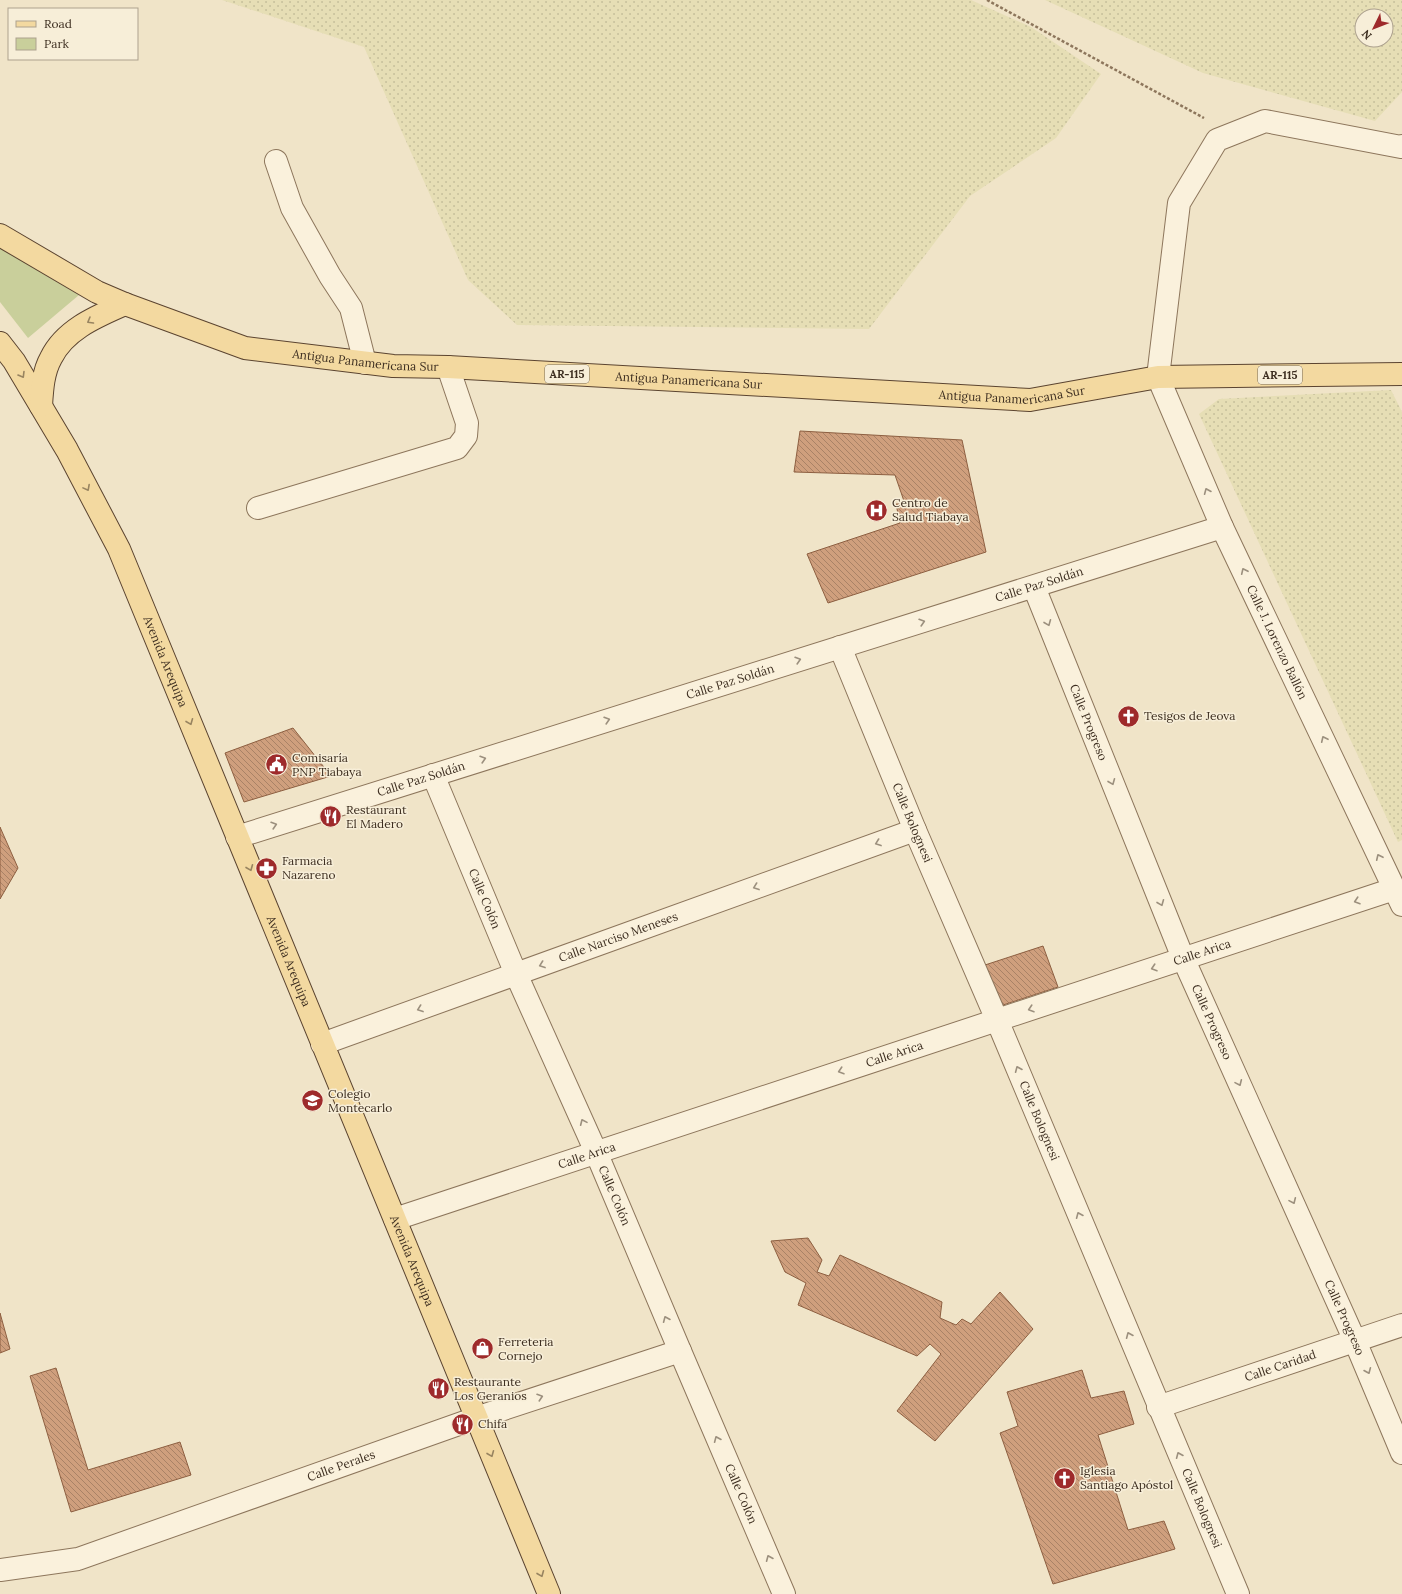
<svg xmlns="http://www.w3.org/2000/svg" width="1402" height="1594" font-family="Lora,serif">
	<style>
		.farmland { fill: url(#farmland-dots); fill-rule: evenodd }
		.green { fill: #c9cf9b }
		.building { fill: url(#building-back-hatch); stroke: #8d5f41 }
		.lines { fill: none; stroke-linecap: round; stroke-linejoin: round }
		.minor-casing { stroke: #8d765c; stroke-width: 24 }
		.major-casing { stroke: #5b4430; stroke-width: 24 }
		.path { stroke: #8d765c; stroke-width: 2.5; stroke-dasharray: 3 2; stroke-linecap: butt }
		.minor { stroke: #faf1dc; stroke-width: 22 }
		.major { stroke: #f3d9a0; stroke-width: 22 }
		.oneway { stroke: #988460 }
		.oneway2 { stroke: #9c907e }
		.labels { text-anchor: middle; stroke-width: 3; stroke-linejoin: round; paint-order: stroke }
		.shield { fill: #f7eed8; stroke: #756857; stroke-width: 1 }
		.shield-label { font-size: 11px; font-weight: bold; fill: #3d2e20 }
		.street-label { font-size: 12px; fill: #3d2e20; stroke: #f7eed8 }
		.poi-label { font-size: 12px; fill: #3d2e20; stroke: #f7eed8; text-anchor: start }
	</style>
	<defs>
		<pattern id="farmland-dots" width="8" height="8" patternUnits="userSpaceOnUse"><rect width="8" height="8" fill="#e6deb5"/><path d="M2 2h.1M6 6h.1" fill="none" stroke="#c6bf9b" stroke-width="1.8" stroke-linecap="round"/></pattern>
		<pattern id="building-back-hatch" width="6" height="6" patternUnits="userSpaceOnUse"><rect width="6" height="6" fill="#cf9f7d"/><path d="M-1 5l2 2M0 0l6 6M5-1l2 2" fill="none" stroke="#a98266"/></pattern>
	</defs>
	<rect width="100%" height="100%" fill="#f0e4c8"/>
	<g class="farmland">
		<path d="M222 0H971L1031 27 1101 74 1056 138 970 196 869 329 517 325 468 280 364 47Z"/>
		<path d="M1045 0H1402V92L1375 121 1203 73ZM1362 16H1386V40H1362Z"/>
		<path d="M1391 390 1402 412V840L1398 842 1199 414 1219 399Z"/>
	</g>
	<path class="green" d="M0 248 79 295 28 338 0 302Z"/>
	<g class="building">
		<path d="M800 431 962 440 986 552 828 603 807 554 900 523 896 504H905L895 475 794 472Z"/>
		<path d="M293 728 331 776 244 802 225 753Z"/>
		<path d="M0 827 18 868 0 899Z"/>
		<path d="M1043 946 1058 987 1000 1006 985 965Z"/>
		<path d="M808 1238 822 1260 817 1272 829 1276 840 1255 942 1302 940 1318 956 1325 962 1319 971 1324 1000 1292 1033 1329 935 1441 897 1411 941 1354 930 1344 917 1356 798 1305 806 1283 785 1272 771 1241Z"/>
		<path d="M0 1313 10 1349 0 1353Z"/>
		<path d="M56 1368 88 1470 180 1442 191 1475 71 1512 30 1376Z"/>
		<path d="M1082 1370 1091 1398 1124 1391 1134 1424 1098 1435 1128 1530 1164 1521 1175 1549 1053 1584 1000 1433 1018 1426 1007 1392Z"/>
	</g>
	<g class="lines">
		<defs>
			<g id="minor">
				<path id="s1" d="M1402 146 1401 147 1265 121 1217 140 1179 203 1158 377 1222 527 1402 905"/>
				<path d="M276 161 292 208 330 276 351 308 365 363"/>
				<path d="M258 508 457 448 466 436 467 423 448 367"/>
				<path id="s2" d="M1034 587 1183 958 1355 1341 1402 1453"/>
				<path id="s3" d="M840 647 915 830 997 1020 1238 1594"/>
				<path id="s4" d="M433 775 516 974 596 1152 680 1351 784 1594"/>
				<path id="s5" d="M237 837 1222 527"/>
				<path id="s6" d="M322 1044 915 830"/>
				<path id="s7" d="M395 1219 1394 889"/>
				<path id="s8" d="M1158 1407 1402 1325"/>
				<path id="s9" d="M0 1570 78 1559 476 1418 680 1351"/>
			</g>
			<g id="major">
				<path id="s10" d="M0 235 97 292 125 304 245 348 393 366 448 367 1030 400 1158 377 1402 374"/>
				<path id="s11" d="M0 343 14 361 67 450 119 549 549 1594"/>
				<path d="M41 406C42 390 43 372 51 358 65 329 98 316 125 304"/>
			</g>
		</defs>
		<use href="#minor" class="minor-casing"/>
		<use href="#major" class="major-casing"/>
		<path class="path" d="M987 0 1204 118"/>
		<use href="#minor" class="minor"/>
		<use href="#major" class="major"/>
	</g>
	<defs><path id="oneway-chevron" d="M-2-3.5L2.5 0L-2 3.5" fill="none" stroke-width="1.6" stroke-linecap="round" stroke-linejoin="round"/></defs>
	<g class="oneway">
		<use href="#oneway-chevron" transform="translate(90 321) rotate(150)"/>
		<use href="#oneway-chevron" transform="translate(22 375) rotate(59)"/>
		<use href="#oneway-chevron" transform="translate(87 488) rotate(62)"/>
		<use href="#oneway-chevron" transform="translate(190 722) rotate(68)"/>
		<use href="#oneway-chevron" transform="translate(250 868) rotate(68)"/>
		<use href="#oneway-chevron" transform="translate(491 1454) rotate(68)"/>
		<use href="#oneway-chevron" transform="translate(541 1574) rotate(68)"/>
	</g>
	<g class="oneway2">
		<use href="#oneway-chevron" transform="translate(1207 491) rotate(-113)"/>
		<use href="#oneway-chevron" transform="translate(1244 571) rotate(-115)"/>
		<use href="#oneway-chevron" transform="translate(922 622) rotate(-17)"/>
		<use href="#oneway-chevron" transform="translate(1048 623) rotate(68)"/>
		<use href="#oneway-chevron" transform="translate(798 660) rotate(-17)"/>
		<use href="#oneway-chevron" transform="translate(607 720) rotate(-17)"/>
		<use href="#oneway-chevron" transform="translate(1324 739) rotate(-115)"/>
		<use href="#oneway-chevron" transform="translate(483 759) rotate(-17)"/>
		<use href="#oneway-chevron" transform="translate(1112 782) rotate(68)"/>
		<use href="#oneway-chevron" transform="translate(274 825) rotate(-17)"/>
		<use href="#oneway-chevron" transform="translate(878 843) rotate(160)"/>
		<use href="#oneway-chevron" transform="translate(1379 857) rotate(-115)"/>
		<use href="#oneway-chevron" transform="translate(756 887) rotate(160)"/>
		<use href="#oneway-chevron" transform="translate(1357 901) rotate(162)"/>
		<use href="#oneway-chevron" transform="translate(1161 903) rotate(68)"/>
		<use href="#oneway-chevron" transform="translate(542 965) rotate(160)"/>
		<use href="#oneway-chevron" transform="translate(1154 968) rotate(162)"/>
		<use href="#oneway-chevron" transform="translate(420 1009) rotate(160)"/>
		<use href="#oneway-chevron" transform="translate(1031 1009) rotate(162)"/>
		<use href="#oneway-chevron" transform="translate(1018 1069) rotate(-113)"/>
		<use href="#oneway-chevron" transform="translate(841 1071) rotate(162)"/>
		<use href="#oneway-chevron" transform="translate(1239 1083) rotate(66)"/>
		<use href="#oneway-chevron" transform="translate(583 1122) rotate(-114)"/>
		<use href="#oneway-chevron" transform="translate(1293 1201) rotate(66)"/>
		<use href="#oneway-chevron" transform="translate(1079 1215) rotate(-113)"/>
		<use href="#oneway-chevron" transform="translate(666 1319) rotate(-113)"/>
		<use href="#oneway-chevron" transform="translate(1129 1335) rotate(-113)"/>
		<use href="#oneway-chevron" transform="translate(1368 1371) rotate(67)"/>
		<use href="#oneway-chevron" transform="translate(540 1397) rotate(-18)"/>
		<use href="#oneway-chevron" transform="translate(717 1439) rotate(-113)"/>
		<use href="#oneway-chevron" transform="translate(1179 1455) rotate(-113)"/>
		<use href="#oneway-chevron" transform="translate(769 1558) rotate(-113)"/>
	</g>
	<defs>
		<symbol id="hospital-disc" viewBox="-11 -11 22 22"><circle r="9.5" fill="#9e2a2b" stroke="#f7eed8"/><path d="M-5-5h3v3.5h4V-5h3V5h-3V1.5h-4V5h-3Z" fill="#fff"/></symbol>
		<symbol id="church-disc" viewBox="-11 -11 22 22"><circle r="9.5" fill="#9e2a2b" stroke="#f7eed8"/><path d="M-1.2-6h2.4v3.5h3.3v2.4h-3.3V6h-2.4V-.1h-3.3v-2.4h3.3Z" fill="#fff"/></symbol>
		<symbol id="civic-disc" viewBox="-11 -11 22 22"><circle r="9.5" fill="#9e2a2b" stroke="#f7eed8"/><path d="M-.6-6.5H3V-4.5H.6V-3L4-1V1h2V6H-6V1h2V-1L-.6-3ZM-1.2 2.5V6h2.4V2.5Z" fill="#fff"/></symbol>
		<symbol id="restaurant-disc" viewBox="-11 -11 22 22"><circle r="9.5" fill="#9e2a2b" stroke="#f7eed8"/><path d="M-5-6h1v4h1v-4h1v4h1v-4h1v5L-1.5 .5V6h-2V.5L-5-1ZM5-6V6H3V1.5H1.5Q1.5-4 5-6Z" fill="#fff"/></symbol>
		<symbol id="pharmacy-disc" viewBox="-11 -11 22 22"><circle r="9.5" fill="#9e2a2b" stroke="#f7eed8"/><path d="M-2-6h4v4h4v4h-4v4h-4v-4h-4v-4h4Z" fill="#fff"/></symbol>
		<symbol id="school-disc" viewBox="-11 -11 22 22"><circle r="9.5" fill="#9e2a2b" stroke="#f7eed8"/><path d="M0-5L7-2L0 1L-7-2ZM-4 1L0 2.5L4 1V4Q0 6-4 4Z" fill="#fff"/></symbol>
		<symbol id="shop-disc" viewBox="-11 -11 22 22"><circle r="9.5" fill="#9e2a2b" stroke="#f7eed8"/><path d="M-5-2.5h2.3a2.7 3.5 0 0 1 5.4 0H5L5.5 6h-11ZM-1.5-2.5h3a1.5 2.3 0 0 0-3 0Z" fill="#fff"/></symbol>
	</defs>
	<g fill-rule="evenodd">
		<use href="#hospital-disc" x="864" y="498" width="25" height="25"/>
		<use href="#church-disc" x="1116" y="704" width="25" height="25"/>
		<use href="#civic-disc" x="264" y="752" width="25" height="25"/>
		<use href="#restaurant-disc" x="318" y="804" width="25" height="25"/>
		<use href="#pharmacy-disc" x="254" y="856" width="25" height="25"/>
		<use href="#school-disc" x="300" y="1088" width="25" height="25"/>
		<use href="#shop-disc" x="470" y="1336" width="25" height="25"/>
		<use href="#restaurant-disc" x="426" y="1376" width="25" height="25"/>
		<use href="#restaurant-disc" x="450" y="1412" width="25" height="25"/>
		<use href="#church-disc" x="1052" y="1466" width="25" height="25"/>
	</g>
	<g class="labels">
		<g class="shield">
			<rect x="545" y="365" width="44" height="18" rx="3"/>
			<rect x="1258" y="366" width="44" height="18" rx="3"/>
		</g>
		<g class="shield-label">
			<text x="567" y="378">AR-115</text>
			<text x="1280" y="379">AR-115</text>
		</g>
		<g class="street-label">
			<text dy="4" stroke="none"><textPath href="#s10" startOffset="392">Antigua Panamericana Sur</textPath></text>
			<text dy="4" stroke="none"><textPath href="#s10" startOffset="716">Antigua Panamericana Sur</textPath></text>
			<text dy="4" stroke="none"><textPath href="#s10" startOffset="1040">Antigua Panamericana Sur</textPath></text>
			<text dy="4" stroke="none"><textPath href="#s5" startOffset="841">Calle Paz Soldán</textPath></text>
			<text dy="4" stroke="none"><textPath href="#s1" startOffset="731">Calle J. Lorenzo Ballón</textPath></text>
			<text dy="4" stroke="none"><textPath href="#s11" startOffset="360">Avenida Arequipa</textPath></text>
			<text dy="4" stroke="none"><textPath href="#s5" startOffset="517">Calle Paz Soldán</textPath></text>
			<text dy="4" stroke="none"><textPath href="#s2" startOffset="146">Calle Progreso</textPath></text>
			<text dy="4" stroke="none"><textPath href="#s5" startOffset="193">Calle Paz Soldán</textPath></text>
			<text dy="4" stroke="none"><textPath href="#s3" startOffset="190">Calle Bolognesi</textPath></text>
			<text dy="4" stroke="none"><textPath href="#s4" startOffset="134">Calle Colón</textPath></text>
			<text dy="4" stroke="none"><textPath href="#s6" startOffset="315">Calle Narciso Meneses</textPath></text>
			<text dy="4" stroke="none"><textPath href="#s7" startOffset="850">Calle Arica</textPath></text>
			<text dy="4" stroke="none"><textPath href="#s11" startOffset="684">Avenida Arequipa</textPath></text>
			<text dy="4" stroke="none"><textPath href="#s2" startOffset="470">Calle Progreso</textPath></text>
			<text dy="4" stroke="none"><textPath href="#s7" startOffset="526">Calle Arica</textPath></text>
			<text dy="4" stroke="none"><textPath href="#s3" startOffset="514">Calle Bolognesi</textPath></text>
			<text dy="4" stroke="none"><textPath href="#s7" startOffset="202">Calle Arica</textPath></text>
			<text dy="4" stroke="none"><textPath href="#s4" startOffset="458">Calle Colón</textPath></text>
			<text dy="4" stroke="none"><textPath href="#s11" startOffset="1008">Avenida Arequipa</textPath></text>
			<text dy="4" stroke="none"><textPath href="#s2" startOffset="794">Calle Progreso</textPath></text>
			<text dy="4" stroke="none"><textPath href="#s8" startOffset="129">Calle Caridad</textPath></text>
			<text dy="4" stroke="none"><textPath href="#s9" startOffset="358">Calle Perales</textPath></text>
			<text dy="4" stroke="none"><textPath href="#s4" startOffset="782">Calle Colón</textPath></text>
			<text dy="4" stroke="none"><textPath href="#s3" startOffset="934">Calle Bolognesi</textPath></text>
		</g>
		<g class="poi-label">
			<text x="892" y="507">Centro de<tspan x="892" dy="14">Salud Tiabaya</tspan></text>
			<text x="1144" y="720">Tesigos de Jeova</text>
			<text x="292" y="762">Comisaría<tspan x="292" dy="14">PNP Tiabaya</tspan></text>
			<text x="346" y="814">Restaurant<tspan x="346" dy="14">El Madero</tspan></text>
			<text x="282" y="865">Farmacia<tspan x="282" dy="14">Nazareno</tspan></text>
			<text x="328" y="1098">Colegio<tspan x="328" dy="14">Montecarlo</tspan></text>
			<text x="498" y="1346">Ferreteria<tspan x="498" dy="14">Cornejo</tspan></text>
			<text x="454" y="1386">Restaurante<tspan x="454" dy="14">Los Geranios</tspan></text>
			<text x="478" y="1428">Chifa</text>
			<text x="1080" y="1475">Iglesia<tspan x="1080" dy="14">Santiago Apóstol</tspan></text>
		</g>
	</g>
	<rect x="8" y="8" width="130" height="52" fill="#f7eed8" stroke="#ada18e"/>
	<rect x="16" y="21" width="20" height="6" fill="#f3d9a0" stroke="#ada18e"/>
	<text x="44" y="28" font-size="12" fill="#3d2e20">Road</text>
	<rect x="16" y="38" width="20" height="12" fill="#c9cf9b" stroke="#ada18e"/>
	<text x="44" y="48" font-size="12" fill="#3d2e20">Park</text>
	<g transform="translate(1374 28) rotate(227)"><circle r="19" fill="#f7eed8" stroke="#ada18e"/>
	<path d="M0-3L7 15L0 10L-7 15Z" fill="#9e2a2b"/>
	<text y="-6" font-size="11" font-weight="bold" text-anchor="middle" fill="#3d2e20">N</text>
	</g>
</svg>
